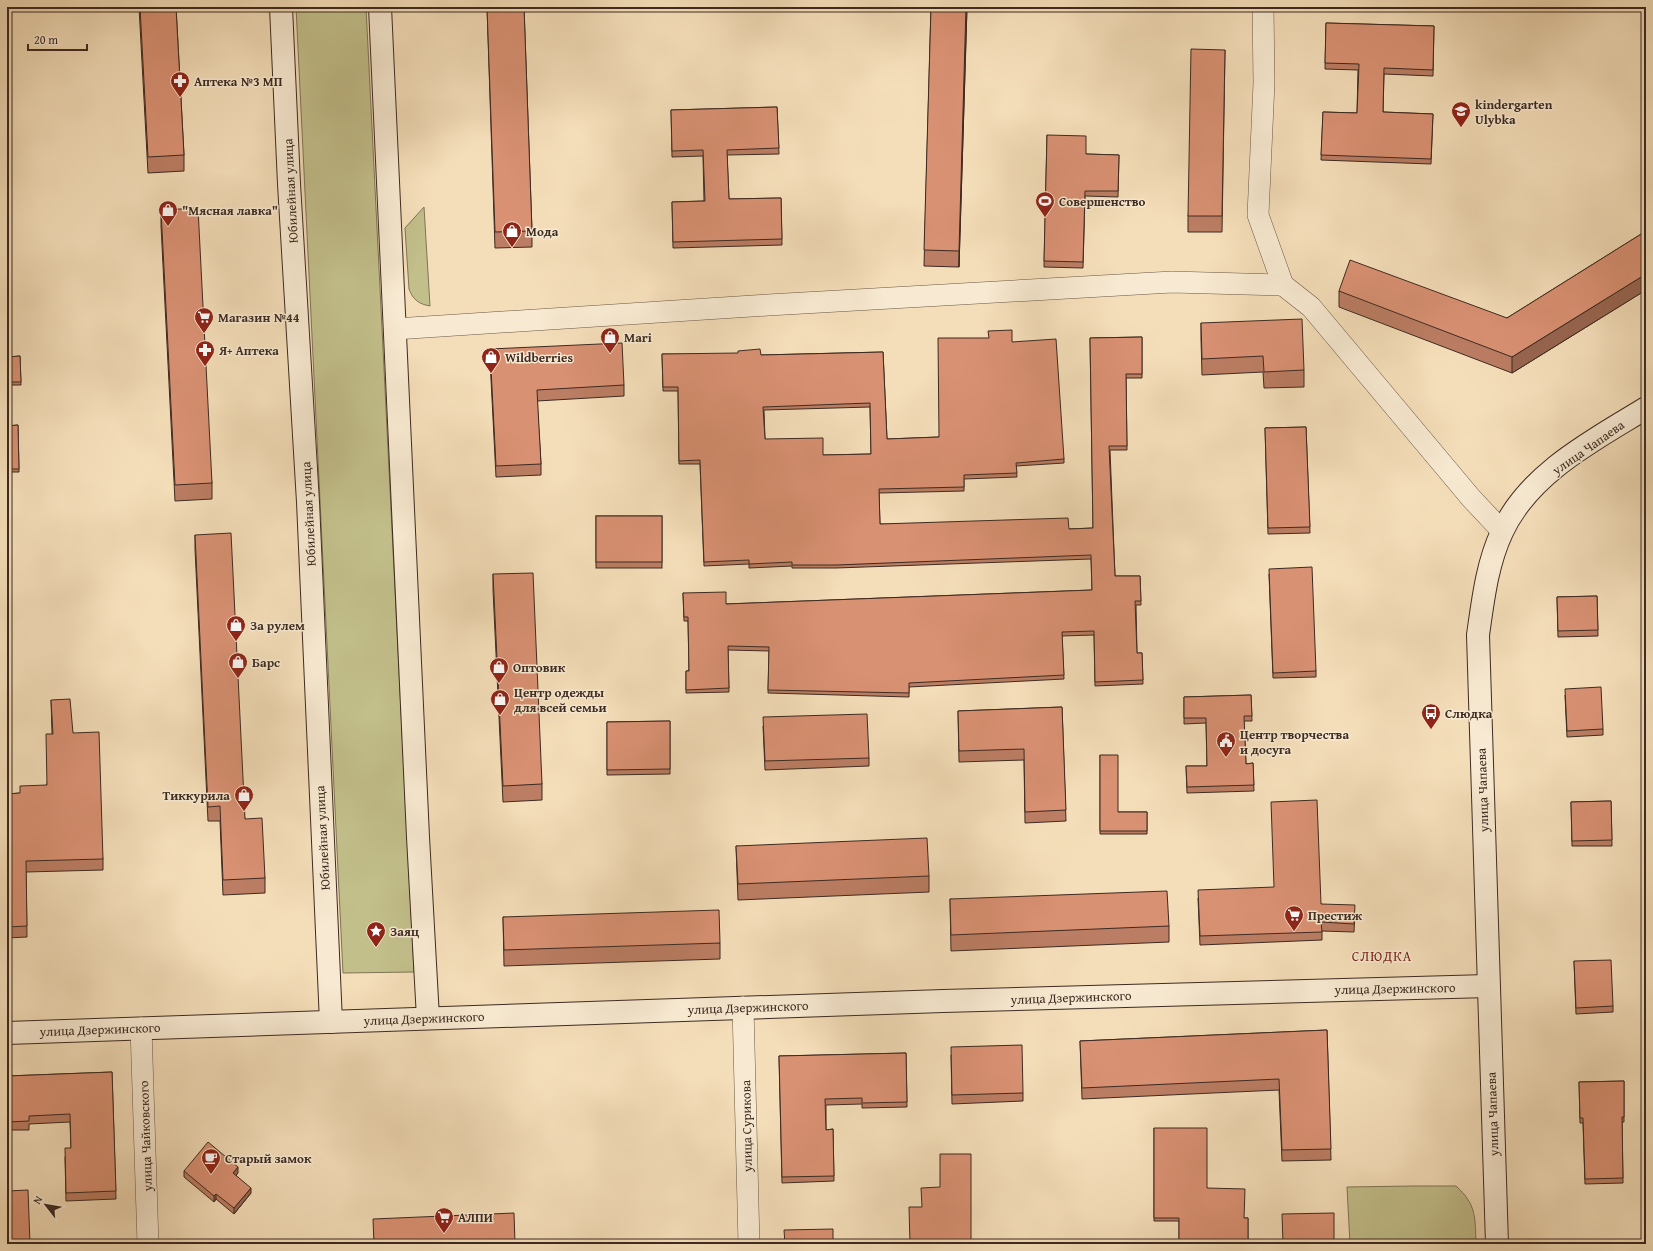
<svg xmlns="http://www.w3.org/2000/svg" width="1653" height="1251" font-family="'Gentium Book Plus',serif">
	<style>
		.green { fill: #c2bf8b; stroke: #807456 }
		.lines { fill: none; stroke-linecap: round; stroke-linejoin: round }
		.minor-casing { stroke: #6b5747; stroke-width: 22 }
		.secondary-casing { stroke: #3d2a21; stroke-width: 24 }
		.minor { stroke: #f8ead2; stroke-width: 21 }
		.secondary { stroke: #f8ead2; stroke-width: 22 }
		.wall { fill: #bb7d63; stroke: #3d2a21; fill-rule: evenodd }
		.shaded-wall { fill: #986650; stroke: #3d2a21 }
		.building { fill: #d99173; stroke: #3d2a21; fill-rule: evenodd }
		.labels { text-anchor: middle; stroke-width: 3; stroke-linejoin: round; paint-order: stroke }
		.poi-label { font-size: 13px; font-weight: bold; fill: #3d2a21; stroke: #f8ead2; text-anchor: start }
		.street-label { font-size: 13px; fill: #3d2a21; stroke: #f8ead2 }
		.neighbourhood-label { font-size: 14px; letter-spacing: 1px; fill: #7a1f14; stroke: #f8ead2 }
	</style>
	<rect width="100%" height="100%" fill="#f4deb9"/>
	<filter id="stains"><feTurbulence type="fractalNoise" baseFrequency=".005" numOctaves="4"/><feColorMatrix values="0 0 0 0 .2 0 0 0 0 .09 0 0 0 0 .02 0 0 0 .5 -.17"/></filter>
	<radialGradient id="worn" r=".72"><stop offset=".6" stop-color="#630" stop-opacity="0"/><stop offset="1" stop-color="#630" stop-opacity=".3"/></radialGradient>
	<g class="green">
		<path d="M296 7H366L414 972 343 973Z"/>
		<path d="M424 207 430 306C419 304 413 300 409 289L405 228Z"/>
		<path d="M1414 1186H1456C1477 1205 1475 1218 1476 1244H1350L1347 1187Z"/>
	</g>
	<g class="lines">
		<defs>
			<g id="minor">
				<path d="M1263 7 1264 83 1258 215 1283 285 1311 307 1471 498 1502 531"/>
				<path d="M395 329 768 305 1172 282 1283 285"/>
				<path d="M743 1007 749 1244"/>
				<path d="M141 1028 148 1244"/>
			</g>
			<g id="secondary">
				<path d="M281 7 289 184 308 502 331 1022"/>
				<path d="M380 7 418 837 428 1018"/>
				<path d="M7 1033 943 1001 1488 986"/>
				<path d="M1497 1244 1478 635C1483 600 1487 564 1502 532 1529 473 1594 440 1646 408"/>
			</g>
		</defs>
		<use href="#minor" class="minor-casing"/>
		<use href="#secondary" class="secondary-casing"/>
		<use href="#minor" class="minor"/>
		<use href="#secondary" class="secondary"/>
	</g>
	<g class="wall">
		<path d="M139 7H176L184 155V171L148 173Z"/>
		<path d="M487 7H524L532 231V247L495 248Z"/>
		<path d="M931 7H967L959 267 924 266Z"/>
		<path d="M1326 23 1434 26 1433 76 1384 74 1383 112 1433 114 1431 164 1321 160 1323 112 1357 113 1358 70 1325 69Z"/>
		<path d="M1225 50 1222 232H1188V216Z"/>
		<path d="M777 107 779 154 727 155 729 199 781 198 782 245 673 248 672 202 704 201 703 156 672 157 671 110Z"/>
		<path d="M1047 135 1086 154 1119 155 1118 197 1085 196 1083 268 1044 267Z"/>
		<path d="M161 210 212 483V499L175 501 161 226Z"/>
		<path d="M1646 231V290L1512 373 1339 307V291L1507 318Z"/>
		<path d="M1201 323 1304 370V387L1264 388 1263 372 1202 375 1201 339Z"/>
		<path d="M1142 337V378H1126L1127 450H1110L1115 576H1140L1141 605H1136L1137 653H1142L1143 684 1095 686 1094 635 1062 636 1064 679 909 687V697L768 693 769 651 728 650 729 692 686 693V671H689L688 621H684L683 593 726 604 1092 590 1091 559 836 568H792V566L749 568V564L704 566 700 464H679L678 391H663L662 354 761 355 883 352 887 439 939 437 1012 342 1064 459V463L1016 466 1017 477 964 479V491L879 493 880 524 1069 529 1093 528 1090 338ZM870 407 871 454 823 455 765 439 764 410Z"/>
		<path d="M490 349 624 385V396L537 401 541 464V475L496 477 490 360Z"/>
		<path d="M20 356 21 385H7V357Z"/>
		<path d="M18 425 19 472H7V426Z"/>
		<path d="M1306 427 1310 533 1268 534 1265 428Z"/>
		<rect x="596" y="516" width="66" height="52"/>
		<path d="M195 535 245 819 265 878V893L223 895 220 821H208L195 549Z"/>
		<path d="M493 574 542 784V800L503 802 493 590Z"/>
		<path d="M1269 574 1316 671V677L1273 678Z"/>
		<path d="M1597 596 1598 636 1558 637 1557 597Z"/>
		<path d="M1251 695 1252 721H1244L1246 764 1253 763 1254 791 1187 793 1186 766H1207L1206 723 1184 724V697Z"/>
		<path d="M1565 695 1603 729V735L1567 737Z"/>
		<path d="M51 700 73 733 103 859V870L26 872 27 937 7 938V794L20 793 47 785 52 734Z"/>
		<path d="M1062 707 1066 821 1025 823 1024 760 959 762 958 711Z"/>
		<path d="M670 721V774L607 775V722Z"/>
		<path d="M763 726 869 758V766L765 770Z"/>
		<path d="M1100 755 1118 812H1147V834H1100Z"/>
		<path d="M1611 801 1612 846H1572L1571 802Z"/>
		<path d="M736 846 929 876V892L738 900Z"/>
		<path d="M1198 898 1321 904 1355 913 1354 932 1322 931V940L1200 945Z"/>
		<path d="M950 899 1169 926V942L951 951Z"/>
		<path d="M503 917 720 943V959L504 966Z"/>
		<path d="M1574 961 1613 1006V1012L1576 1014Z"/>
		<path d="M1327 1030 1331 1160 1282 1161 1279 1090 1082 1099 1080 1041Z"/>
		<path d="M906 1053 907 1107 862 1108V1104L826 1105V1130L833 1129 834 1181 782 1183 779 1056Z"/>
		<path d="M951 1055 1023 1093V1101L952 1104Z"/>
		<path d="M112 1072 116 1199 66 1201 65 1157 71 1148 70 1122 29 1124V1130H7V1076Z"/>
		<path d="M1624 1081V1122H1622L1623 1183 1585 1184 1583 1123H1580L1579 1082Z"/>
		<path d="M1154 1128 1207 1188 1244 1218H1248V1243H1179V1221H1154Z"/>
		<path d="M184 1171 238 1173 236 1175 251 1193 234 1214 216 1199 214 1202 184 1177Z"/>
	</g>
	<g class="shaded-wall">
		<path d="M966 7H967L959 267V251Z"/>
		<path d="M1646 274V290L1512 373V357Z"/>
		<path d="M238 1167V1173L233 1179V1173Z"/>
		<path d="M251 1188V1193L234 1214V1208Z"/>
		<path d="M216 1194V1199L214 1202V1196Z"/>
	</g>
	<g class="building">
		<path d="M140 7H176L184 155 148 157Z"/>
		<path d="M487 7H524L532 231 495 232Z"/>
		<path d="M931 7H966L959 251 924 250Z"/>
		<path d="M1326 23 1434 26 1433 70 1384 68 1383 112 1433 114 1431 159 1321 155 1323 112 1357 113 1359 64 1325 63Z"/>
		<path d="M1191 49 1225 50 1222 216H1188Z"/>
		<path d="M777 107 779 148 727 150 729 199 781 198 782 239 673 242 672 202 705 201 703 150 672 151 671 110Z"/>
		<path d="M1047 135 1086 136V154L1119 155 1118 191H1085L1083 262 1044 261Z"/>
		<path d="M198 208 212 483 175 485 161 210Z"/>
		<path d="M1646 231V274L1512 357 1339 291 1350 260 1507 318Z"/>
		<path d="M1302 319 1304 370 1264 372 1263 356 1202 359 1201 323Z"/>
		<path d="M1012 330V342L1056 339 1064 459 1016 463 1017 473 964 475V487L879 489 880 524 1068 518 1069 529 1093 528 1090 338 1142 337V374H1126L1127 446H1109L1115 576H1140L1141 601H1135L1137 653H1142L1143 680 1095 682 1094 631 1062 632 1064 675 909 683V693L768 690 769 647 728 646 729 688 686 690V671H689L688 617H684L683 593 726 592V604L1092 590 1091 555 836 565H792V562L749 564V560L704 562 700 460 679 461 678 387H663L662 354 738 353V351L760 349 761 355 883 352 887 439 939 437 938 338H989L988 331ZM870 403 871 454 823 455V438L765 439 763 407Z"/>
		<path d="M622 343 624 385 537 390 541 464 496 466 490 349Z"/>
		<path d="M20 356 21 382H7V357Z"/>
		<path d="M18 425 19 469H7V426Z"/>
		<path d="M1306 427 1310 527 1268 528 1265 428Z"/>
		<rect x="596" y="516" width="66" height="46"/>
		<path d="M231 533 245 819 262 818 265 878 223 880 220 806 208 807 195 535Z"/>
		<path d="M1312 567 1316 671 1273 673 1269 569Z"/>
		<path d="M533 573 542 784 503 786 493 574Z"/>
		<path d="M1597 596 1598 630 1558 631 1557 597Z"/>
		<path d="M1601 687 1603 729 1567 731 1565 689Z"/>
		<path d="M1251 695 1252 716H1244L1245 741 1246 764 1253 763 1254 785 1187 787 1186 766H1207L1206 718H1184V697Z"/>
		<path d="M70 699 73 733 99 732 103 859 26 861 27 926 7 927V794L20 793V786L47 785 46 734H53L51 700Z"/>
		<path d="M1062 707 1066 810 1025 812 1024 749 959 751 958 711Z"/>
		<path d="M867 714 869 758 765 761 763 717Z"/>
		<path d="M670 721V769L607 770V722Z"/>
		<path d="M1100 755H1118V812H1147V831H1100Z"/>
		<path d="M1317 800 1321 904 1355 905 1354 924 1321 922 1322 932 1200 936 1198 890 1274 887 1271 802Z"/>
		<path d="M1611 801 1612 840 1572 841 1571 802Z"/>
		<path d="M927 838 929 876 738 884 736 846Z"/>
		<path d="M1167 891 1169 926 951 935 950 899Z"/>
		<path d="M719 910 720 943 504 950 503 917Z"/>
		<path d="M1611 960 1613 1006 1576 1008 1574 961Z"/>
		<path d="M1327 1030 1331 1149 1282 1150 1279 1079 1082 1088 1080 1041Z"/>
		<path d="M1022 1045 1023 1093 952 1095 951 1047Z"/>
		<path d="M906 1053 907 1102 862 1103V1098L825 1099 826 1130 833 1129 834 1176 782 1177 779 1056Z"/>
		<path d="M112 1072 116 1191 66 1193 65 1148H71L70 1114 29 1116V1121L7 1122V1076Z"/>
		<path d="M1624 1081V1117H1622L1623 1178 1585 1179 1583 1118H1580L1579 1082Z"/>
		<path d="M1154 1128H1207V1188L1245 1189 1244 1218H1248V1240H1179V1218H1154Z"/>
		<path d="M208 1142 238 1167 233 1173 251 1188 234 1208 216 1194 214 1196 184 1171Z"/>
		<path d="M940 1154H971V1244H910L909 1207H922L921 1188 940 1187Z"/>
		<path d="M28 1190 30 1244H7V1191Z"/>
		<path d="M514 1213 515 1244H374L373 1219Z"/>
		<path d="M1334 1213V1244H1283L1282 1214Z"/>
		<path d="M833 1229V1244H785L784 1230Z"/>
	</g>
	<defs>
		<symbol id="pharmacy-pin" viewBox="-11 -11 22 30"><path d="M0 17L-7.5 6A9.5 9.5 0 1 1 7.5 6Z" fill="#8f2418" stroke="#f8ead2"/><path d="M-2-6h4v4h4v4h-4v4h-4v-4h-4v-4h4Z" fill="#fff"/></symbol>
		<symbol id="school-pin" viewBox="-11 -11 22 30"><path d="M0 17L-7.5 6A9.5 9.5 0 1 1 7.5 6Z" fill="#8f2418" stroke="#f8ead2"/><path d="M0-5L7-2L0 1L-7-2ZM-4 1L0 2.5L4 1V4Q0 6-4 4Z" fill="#fff"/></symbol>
		<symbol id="stadium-pin" viewBox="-11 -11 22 30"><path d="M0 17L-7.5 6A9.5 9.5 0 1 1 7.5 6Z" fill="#8f2418" stroke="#f8ead2"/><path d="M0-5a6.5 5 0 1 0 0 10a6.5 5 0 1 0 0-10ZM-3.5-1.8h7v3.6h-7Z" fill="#fff"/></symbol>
		<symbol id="shop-pin" viewBox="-11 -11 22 30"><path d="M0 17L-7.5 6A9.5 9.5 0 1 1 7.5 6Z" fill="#8f2418" stroke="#f8ead2"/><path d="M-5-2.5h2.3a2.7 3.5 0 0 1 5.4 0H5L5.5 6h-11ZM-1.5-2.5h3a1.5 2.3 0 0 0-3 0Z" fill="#fff"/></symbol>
		<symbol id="supermarket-pin" viewBox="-11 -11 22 30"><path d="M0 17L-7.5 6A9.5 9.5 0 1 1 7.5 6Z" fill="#8f2418" stroke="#f8ead2"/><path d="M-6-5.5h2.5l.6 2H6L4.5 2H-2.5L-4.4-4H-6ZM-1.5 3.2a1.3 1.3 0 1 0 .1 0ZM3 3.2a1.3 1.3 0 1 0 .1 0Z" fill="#fff"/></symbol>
		<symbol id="bus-pin" viewBox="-11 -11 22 30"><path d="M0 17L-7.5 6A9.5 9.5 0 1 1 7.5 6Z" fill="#8f2418" stroke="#f8ead2"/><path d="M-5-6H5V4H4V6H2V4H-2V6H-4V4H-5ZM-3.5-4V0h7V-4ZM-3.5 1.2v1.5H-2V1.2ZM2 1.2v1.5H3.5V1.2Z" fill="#fff"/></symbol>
		<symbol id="civic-pin" viewBox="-11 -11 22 30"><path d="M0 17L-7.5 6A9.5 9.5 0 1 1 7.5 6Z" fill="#8f2418" stroke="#f8ead2"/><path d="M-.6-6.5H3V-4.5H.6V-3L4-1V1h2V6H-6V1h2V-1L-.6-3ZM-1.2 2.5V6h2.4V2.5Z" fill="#fff"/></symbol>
		<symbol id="sight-pin" viewBox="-11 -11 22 30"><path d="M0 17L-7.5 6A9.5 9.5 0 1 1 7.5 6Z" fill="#8f2418" stroke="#f8ead2"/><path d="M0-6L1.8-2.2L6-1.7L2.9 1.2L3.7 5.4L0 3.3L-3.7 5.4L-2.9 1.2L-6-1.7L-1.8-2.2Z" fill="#fff"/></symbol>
		<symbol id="cafe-pin" viewBox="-11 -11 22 30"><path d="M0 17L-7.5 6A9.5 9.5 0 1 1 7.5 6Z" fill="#8f2418" stroke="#f8ead2"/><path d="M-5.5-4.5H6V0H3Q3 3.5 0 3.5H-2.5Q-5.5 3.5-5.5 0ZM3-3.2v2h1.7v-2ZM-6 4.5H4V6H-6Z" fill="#fff"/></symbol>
	</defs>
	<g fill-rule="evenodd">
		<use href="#pharmacy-pin" x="169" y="70" width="22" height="30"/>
		<use href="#school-pin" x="1450" y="100" width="22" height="30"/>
		<use href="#stadium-pin" x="1034" y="190" width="22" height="30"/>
		<use href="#shop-pin" x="157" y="199" width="22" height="30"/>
		<use href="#shop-pin" x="501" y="220" width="22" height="30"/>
		<use href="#supermarket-pin" x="193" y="306" width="22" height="30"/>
		<use href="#shop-pin" x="599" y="326" width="22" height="30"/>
		<use href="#pharmacy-pin" x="194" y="339" width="22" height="30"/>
		<use href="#shop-pin" x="480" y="346" width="22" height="30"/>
		<use href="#shop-pin" x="225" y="614" width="22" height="30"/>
		<use href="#shop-pin" x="227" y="651" width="22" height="30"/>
		<use href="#shop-pin" x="488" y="656" width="22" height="30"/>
		<use href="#shop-pin" x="489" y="688" width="22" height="30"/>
		<use href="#bus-pin" x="1420" y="702" width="22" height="30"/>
		<use href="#civic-pin" x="1215" y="730" width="22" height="30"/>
		<use href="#shop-pin" x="233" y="784" width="22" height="30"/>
		<use href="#supermarket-pin" x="1283" y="904" width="22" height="30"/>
		<use href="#sight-pin" x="365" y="920" width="22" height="30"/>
		<use href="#cafe-pin" x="200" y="1147" width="22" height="30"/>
		<use href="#supermarket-pin" x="433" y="1206" width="22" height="30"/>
	</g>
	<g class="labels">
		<g class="poi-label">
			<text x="194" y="86">Аптека №3 МП</text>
			<text x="1475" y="109">kindergarten<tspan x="1475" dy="15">Ulybka</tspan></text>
			<text x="1059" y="206">Совершенство</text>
			<text x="182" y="215">"Мясная лавка"</text>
			<text x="526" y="236">Мода</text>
			<text x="218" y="322">Магазин №44</text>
			<text x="624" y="342">Mari</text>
			<text x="219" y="355">Я+ Аптека</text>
			<text x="505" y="362">Wildberries</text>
			<text x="250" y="630">За рулем</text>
			<text x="252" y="667">Барс</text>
			<text x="513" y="672">Оптовик</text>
			<text x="514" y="697">Центр одежды<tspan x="514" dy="15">для всей семьи</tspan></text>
			<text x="1445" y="718">Слюдка</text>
			<text x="1240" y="739">Центр творчества<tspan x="1240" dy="15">и досуга</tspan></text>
			<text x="230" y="800" text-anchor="end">Тиккурила</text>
			<text x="1308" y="920">Престиж</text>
			<text x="390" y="936">Заяц</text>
			<text x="225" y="1163">Старый замок</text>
			<text x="458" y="1222">АЛПИ</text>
		</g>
		<g class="street-label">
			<text transform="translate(290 191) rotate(-93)" y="5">Юбилейная улица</text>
			<text transform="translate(1588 447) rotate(-35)" y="5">улица Чапаева</text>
			<text transform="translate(308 514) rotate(-93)" y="5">Юбилейная улица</text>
			<text transform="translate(1482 790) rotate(-92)" y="5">улица Чапаева</text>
			<text transform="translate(322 838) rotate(-93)" y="5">Юбилейная улица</text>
			<text transform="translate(1395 988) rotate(-1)" y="5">улица Дзержинского</text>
			<text transform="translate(1071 997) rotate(-2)" y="5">улица Дзержинского</text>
			<text transform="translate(748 1007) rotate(-2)" y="5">улица Дзержинского</text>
			<text transform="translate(424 1018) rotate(-2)" y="5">улица Дзержинского</text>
			<text transform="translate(100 1029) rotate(-2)" y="5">улица Дзержинского</text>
			<text transform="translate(1492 1114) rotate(-92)" y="5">улица Чапаева</text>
			<text transform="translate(746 1126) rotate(-91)" y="5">улица Сурикова</text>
			<text transform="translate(145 1136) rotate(-92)" y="5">улица Чайковского</text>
		</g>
		<g class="neighbourhood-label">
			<text x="1382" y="961">СЛЮДКА</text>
		</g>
	</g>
	<rect width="1653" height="1251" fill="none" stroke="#f4deb9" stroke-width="24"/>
	<rect x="8" y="8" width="1637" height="1235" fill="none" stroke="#3d2a21" stroke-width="2"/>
	<rect x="12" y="12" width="1629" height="1227" fill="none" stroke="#3d2a21"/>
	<g transform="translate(46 1205) rotate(301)" stroke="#f8ead2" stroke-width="3" paint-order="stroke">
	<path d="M0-3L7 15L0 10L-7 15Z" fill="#3d2a21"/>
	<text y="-6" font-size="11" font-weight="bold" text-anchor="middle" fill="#3d2a21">N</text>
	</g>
	<path d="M28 44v6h59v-6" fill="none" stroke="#3d2a21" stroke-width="2"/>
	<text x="34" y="44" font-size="12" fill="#3d2a21" stroke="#f8ead2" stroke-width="3" paint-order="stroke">20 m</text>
	<rect width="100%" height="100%" filter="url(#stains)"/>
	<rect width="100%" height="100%" fill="url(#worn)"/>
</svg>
